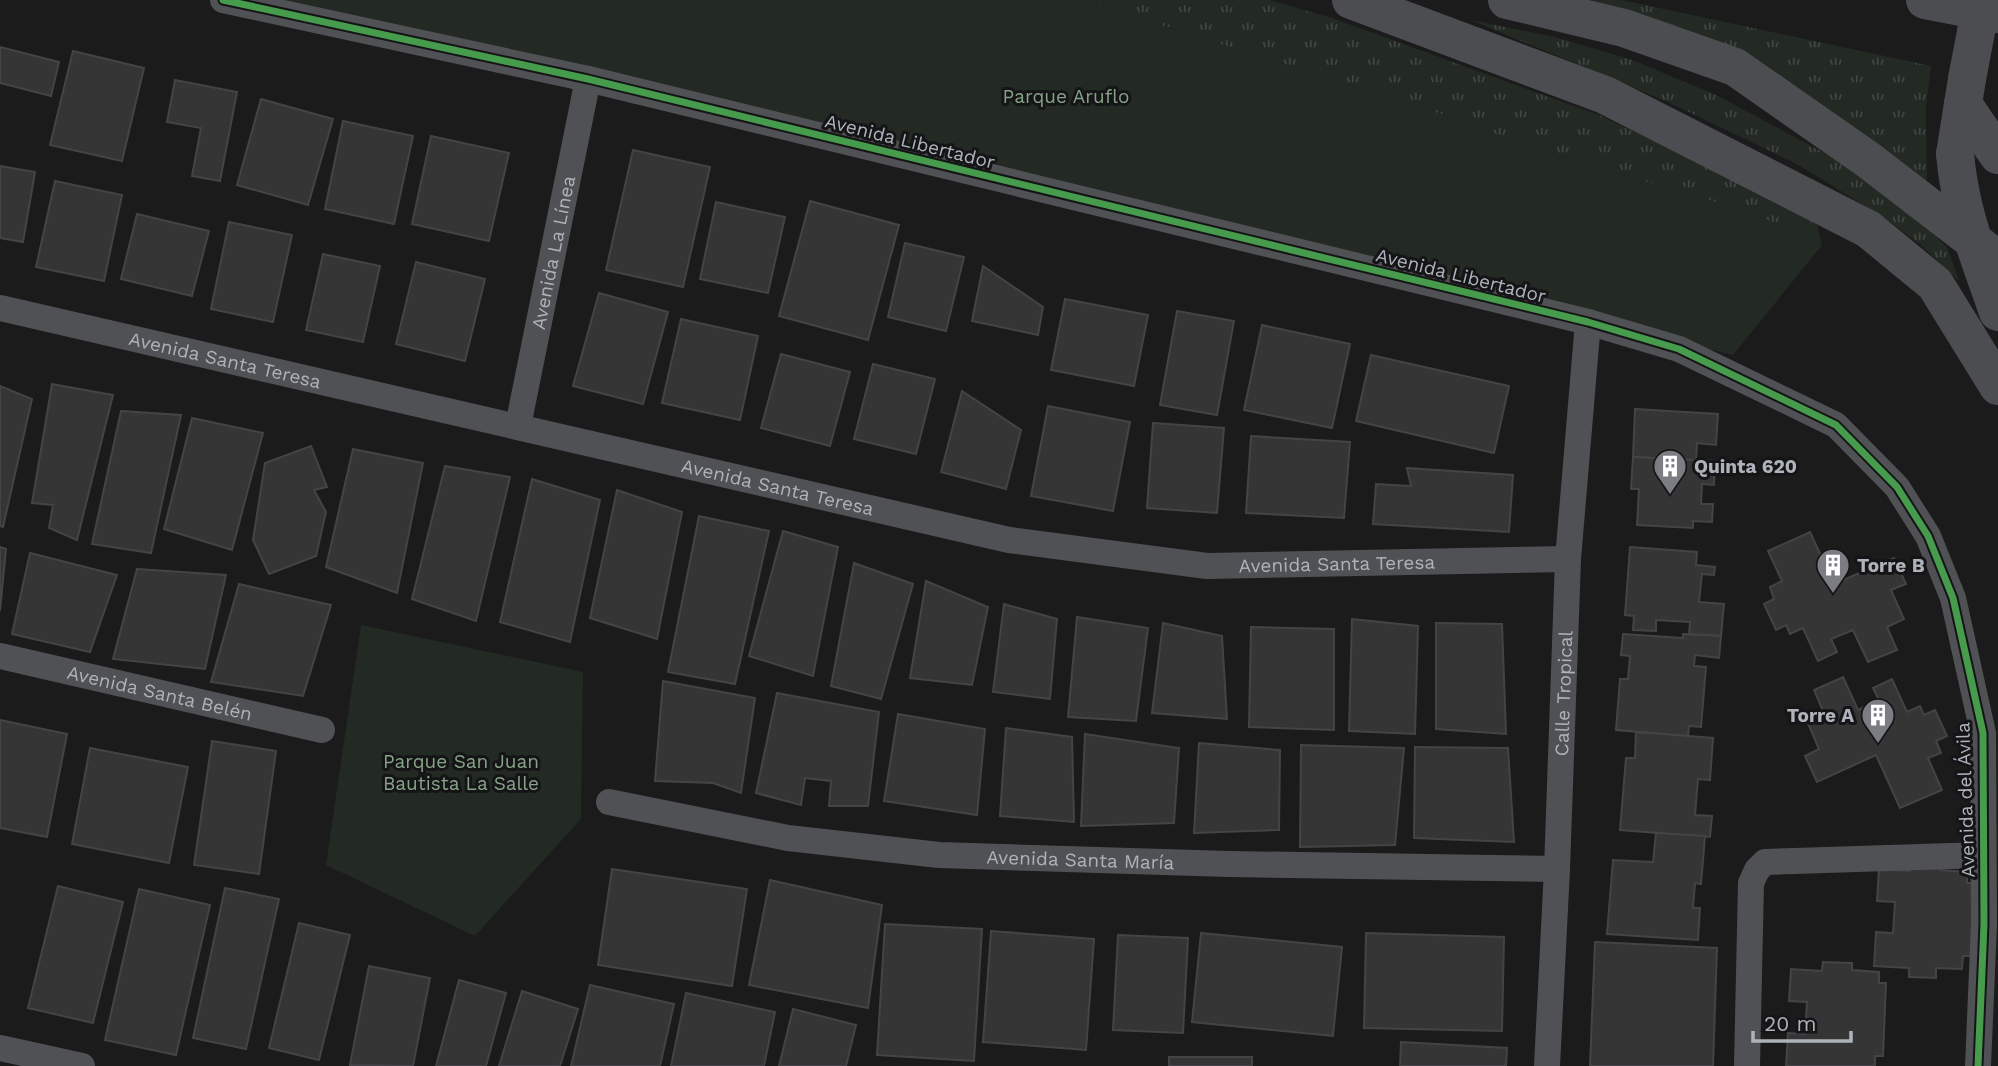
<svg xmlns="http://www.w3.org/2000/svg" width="1998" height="1066" font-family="'Work Sans',sans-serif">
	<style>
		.grass { fill: url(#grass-tufts) }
		.green { fill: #232a24 }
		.building { fill: #353536; stroke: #444447; stroke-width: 2 }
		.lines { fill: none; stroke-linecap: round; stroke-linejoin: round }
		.street { stroke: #505154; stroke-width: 26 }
		.highway { stroke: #4c4d50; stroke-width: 38 }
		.highway-bridge { stroke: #4c4d50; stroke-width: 38 }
		.cycleway-casing { stroke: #151517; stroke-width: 11 }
		.cycleway { stroke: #469c4c; stroke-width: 7 }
		.labels { text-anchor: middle; stroke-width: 6; stroke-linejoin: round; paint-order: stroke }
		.park-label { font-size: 19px; fill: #87a387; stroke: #151517 }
		.street-label { font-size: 19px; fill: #aeb2ba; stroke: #151517 }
		.poi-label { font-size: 19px; font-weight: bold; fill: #aeb2ba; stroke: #151517; text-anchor: start }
	</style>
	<defs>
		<pattern id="grass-tufts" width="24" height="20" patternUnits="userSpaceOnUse" patternTransform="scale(1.75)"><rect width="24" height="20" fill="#232a24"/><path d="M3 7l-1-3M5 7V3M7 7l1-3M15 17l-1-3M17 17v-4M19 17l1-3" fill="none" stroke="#404642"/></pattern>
	</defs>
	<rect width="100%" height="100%" fill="#1b1b1b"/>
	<g class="grass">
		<path d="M1082 0H1269L1332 18 1601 116 1815 218 1822 245 1752 213 1532 148 1456 119Z"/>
		<path d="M1589 0H1622L1931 66 1926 106 1927 185 1877 145 1810 96 1744 56Z"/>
		<path d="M1471 20 1555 37 1632 60 1716 95 1845 164 1926 225 1948 249 1959 281 1920 244 1883 217 1799 165 1668 102Z"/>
	</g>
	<g class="green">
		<path d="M267 0H1082L1456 119 1532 148 1752 213 1822 245 1733 355Z"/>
		<path d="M361 625 583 672 581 819 475 936 326 865Z"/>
	</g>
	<g class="building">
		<path d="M0 47 59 62 51 96 0 83Z"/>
		<path d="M73 51 144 68 122 161 50 145Z"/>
		<path d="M175 80 237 92 220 181 192 176 201 128 167 122Z"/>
		<path d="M261 99 333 119 308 205 237 185Z"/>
		<path d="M343 121 413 136 394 224 325 209Z"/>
		<path d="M431 136 509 153 489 241 412 224Z"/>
		<path d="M633 150 710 167 683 287 606 270Z"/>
		<path d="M0 166 35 172 23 242 0 238Z"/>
		<path d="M55 181 122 195 104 281 36 267Z"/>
		<path d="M810 201 899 225 868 340 779 316Z"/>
		<path d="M716 202 785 217 768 293 700 279Z"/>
		<path d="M137 214 209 231 192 296 121 279Z"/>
		<path d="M229 222 292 235 273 322 211 309Z"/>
		<path d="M905 243 964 257 946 331 888 317Z"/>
		<path d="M323 254 380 266 363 342 306 330Z"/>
		<path d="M416 262 485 279 465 361 396 344Z"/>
		<path d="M983 266 1043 307 1038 335 972 321Z"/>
		<path d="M599 293 668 312 643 404 573 386Z"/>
		<path d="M1065 299 1148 315 1134 386 1051 370Z"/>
		<path d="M1177 311 1234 321 1217 415 1160 405Z"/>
		<path d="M681 319 758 336 740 420 662 403Z"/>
		<path d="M1262 325 1350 344 1332 428 1244 410Z"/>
		<path d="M781 354 850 372 830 446 761 428Z"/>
		<path d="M1371 355 1509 386 1494 453 1356 421Z"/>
		<path d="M873 364 935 379 916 454 854 439Z"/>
		<path d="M52 384 113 395 77 540 49 528 53 505 32 503Z"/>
		<path d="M0 386 32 399 3 527 0 526Z"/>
		<path d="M962 391 1021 430 1006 489 941 472Z"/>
		<path d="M1048 406 1130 422 1113 511 1031 496Z"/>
		<path d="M1635 409 1718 414 1716 445 1697 443 1696 460 1633 457Z"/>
		<path d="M121 411 181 415 151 553 92 544Z"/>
		<path d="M192 418 263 433 232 550 164 529Z"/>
		<path d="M1153 423 1224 428 1217 513 1147 508Z"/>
		<path d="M1251 436 1350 442 1344 518 1246 513Z"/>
		<path d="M311 446 327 487 314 490 326 512 316 556 269 574 253 540 265 463Z"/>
		<path d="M353 449 423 463 397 593 326 567Z"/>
		<path d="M1633 457 1715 461 1714 485 1702 484 1701 504H1713L1712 522 1693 521V528L1637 525 1639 489H1631Z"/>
		<path d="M445 466 510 477 476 621 412 599Z"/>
		<path d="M1407 468 1513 475 1509 532 1373 524 1376 484 1411 486Z"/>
		<path d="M532 479 600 500 570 642 500 622Z"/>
		<path d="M617 490 682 512 657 639 590 618Z"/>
		<path d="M699 516 769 531 735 684 668 672Z"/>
		<path d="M783 531 838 547 813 676 749 656Z"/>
		<path d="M1810 532 1834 584 1894 558 1906 584 1891 590 1904 619 1887 627 1897 650 1868 662 1853 630 1831 639 1837 652 1818 661 1803 628 1790 634 1786 625 1776 630 1764 604 1774 599 1770 587 1782 581 1768 551Z"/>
		<path d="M0 547 6 549 0 611Z"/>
		<path d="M1630 547 1697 552 1696 565 1715 567 1714 575 1702 574 1699 602 1724 604 1721 636 1689 634 1690 622 1656 620V631L1633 630 1634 616 1625 615Z"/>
		<path d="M30 553 117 575 90 652 12 634Z"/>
		<path d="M854 563 913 584 881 699 831 686Z"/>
		<path d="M137 569 226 575 205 669 113 659Z"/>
		<path d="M926 581 988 607 972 685 910 678Z"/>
		<path d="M239 584 331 605 303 696 211 682Z"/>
		<path d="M1004 604 1057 619 1050 699 993 692Z"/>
		<path d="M1077 617 1148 628 1136 721 1068 717Z"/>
		<path d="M1352 619 1418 626 1415 734 1349 731Z"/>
		<path d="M1163 623 1222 636 1227 719 1152 713Z"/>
		<path d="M1436 623 1502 624 1506 734 1436 729Z"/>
		<path d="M1251 627 1334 629V730L1249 727Z"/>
		<path d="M1623 634 1683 638V634L1721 636 1719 658 1695 655 1694 666 1706 667 1701 727 1689 726 1688 736 1616 730 1620 679H1628L1630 656 1621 655Z"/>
		<path d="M1843 677 1858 710 1879 700 1873 688 1892 679 1907 712 1920 706 1924 715 1935 710 1947 736 1936 741 1941 753 1928 758 1942 790 1900 808 1876 755 1817 782 1805 756 1819 749 1807 721 1824 713 1814 690Z"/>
		<path d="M663 681 755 698 741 793 713 783 655 781Z"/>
		<path d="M777 693 879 712 868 806H829L831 781 805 778 801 805 756 793Z"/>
		<path d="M898 714 985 729 977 815 884 801Z"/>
		<path d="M0 720 67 734 47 837 0 828Z"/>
		<path d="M1006 728 1072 737 1074 822 1000 816Z"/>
		<path d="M1636 732 1713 738 1710 780 1698 779 1695 815 1712 816 1710 837 1620 830 1626 758H1635Z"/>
		<path d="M1085 734 1179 748 1174 823 1081 826Z"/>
		<path d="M212 741 276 751 259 874 194 865Z"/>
		<path d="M1199 743 1280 750 1279 830 1194 833Z"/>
		<path d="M1301 745 1404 748 1395 845 1300 847Z"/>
		<path d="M1415 747 1508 748 1514 842 1414 838Z"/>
		<path d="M90 748 188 767 169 863 72 844Z"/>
		<path d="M1656 833 1705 836 1701 884 1695 883 1693 908H1700L1698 940 1607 934 1613 860 1653 862Z"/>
		<path d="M1911 861 1940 863V870L1967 872V883H1974L1971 956H1963L1962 969 1936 968V978L1909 977V968L1874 966 1876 932 1893 933 1895 902 1877 901 1879 869 1910 871Z"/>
		<path d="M612 869 747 889 732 986 598 965Z"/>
		<path d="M770 880 882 905 868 1008 749 985Z"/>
		<path d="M58 886 123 902 93 1023 28 1008Z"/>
		<path d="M225 888 279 899 246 1049 193 1038Z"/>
		<path d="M139 889 210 905 176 1055 105 1040Z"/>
		<path d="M299 923 350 935 319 1060 269 1048Z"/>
		<path d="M885 924 982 929 974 1061 877 1055Z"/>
		<path d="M991 931 1094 939 1086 1050 983 1042Z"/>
		<path d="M1201 933 1342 947 1333 1036 1192 1022Z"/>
		<path d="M1366 933 1504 937 1502 1031 1364 1028Z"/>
		<path d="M1118 935 1188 938 1183 1033 1113 1030Z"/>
		<path d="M1595 942 1717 948 1713 1066H1590Z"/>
		<path d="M1823 962 1852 963V970L1879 972V983H1886L1883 1056H1875V1066H1786L1788 1033 1805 1034 1807 1002 1789 1001 1791 969 1822 971Z"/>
		<path d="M369 966 430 978 413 1066 350 1065Z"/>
		<path d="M459 980 506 993 486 1066H436Z"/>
		<path d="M590 985 674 1004 660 1066H571Z"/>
		<path d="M522 991 578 1009 560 1066H499Z"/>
		<path d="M686 993 775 1012 764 1066H671Z"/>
		<path d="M793 1009 856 1025 846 1066H779Z"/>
		<path d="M1401 1042 1507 1048 1506 1066H1400Z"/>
		<rect x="1169" y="1057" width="83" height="9"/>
	</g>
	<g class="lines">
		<g class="street">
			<path d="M223 0 588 79 1588 322 1679 349 1836 425 1897 487 1928 536 1953 598 1983 733 1984 924 1978 1066"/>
			<path id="s1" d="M0 308 1009 540 1207 566 1568 559"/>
			<path id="s2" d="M518 426 588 79"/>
			<path id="s3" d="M0 656 322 730"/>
			<path id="s4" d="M609 802 788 838 939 855 1229 864 1557 869"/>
			<path d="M0 1048 82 1066"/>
			<path id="s5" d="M1547 1066 1557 869 1568 559 1588 322"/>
			<path d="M1747 1066 1751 883 1757 870 1765 862 1983 855"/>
		</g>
		<g class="highway">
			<path d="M1351 0 1605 95 1868 229 1935 284 1998 386"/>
			<path d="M1507 0 1624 28 1735 67 1867 159 1988 252"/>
			<path d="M1925 0 1998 14"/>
			<path d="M1963 104 1998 155"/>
			<path d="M1955 154 1967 79"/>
		</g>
		<g class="highway-bridge">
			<path d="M1967 79 1982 0"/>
			<path d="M1955 154C1960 212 1979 257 1998 312"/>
		</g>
		<defs>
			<path id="cycleway" d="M223 0 588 79 1588 322 1679 349 1836 425 1897 487 1928 536 1953 598 1983 733 1984 924 1978 1066"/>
		</defs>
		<use href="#cycleway" class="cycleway-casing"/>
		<use href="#cycleway" class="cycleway"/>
	</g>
	<defs>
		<symbol id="building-pin" viewBox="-11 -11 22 30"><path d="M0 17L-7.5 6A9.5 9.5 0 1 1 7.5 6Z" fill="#7b7d82" stroke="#151517"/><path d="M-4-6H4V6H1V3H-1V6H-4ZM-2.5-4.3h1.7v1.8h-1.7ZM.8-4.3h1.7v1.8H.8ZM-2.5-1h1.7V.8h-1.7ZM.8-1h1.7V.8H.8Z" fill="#fff"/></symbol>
	</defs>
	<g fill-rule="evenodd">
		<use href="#building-pin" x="1651" y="447" width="38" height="52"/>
		<use href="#building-pin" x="1814" y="546" width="38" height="52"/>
		<use href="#building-pin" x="1859" y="696" width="38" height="52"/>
	</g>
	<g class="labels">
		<g class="park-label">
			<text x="1066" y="103">Parque Aruflo</text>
			<text x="461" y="768">Parque San Juan<tspan x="461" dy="22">Bautista La Salle</tspan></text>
		</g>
		<g class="street-label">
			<text transform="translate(910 141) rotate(14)" y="7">Avenida Libertador</text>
			<text dy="7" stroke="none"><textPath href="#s2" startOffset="177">Avenida La Línea</textPath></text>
			<text transform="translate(1461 275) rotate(14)" y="7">Avenida Libertador</text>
			<text dy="7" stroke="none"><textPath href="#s1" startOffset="231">Avenida Santa Teresa</textPath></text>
			<text dy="7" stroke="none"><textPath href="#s1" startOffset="798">Avenida Santa Teresa</textPath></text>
			<text dy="7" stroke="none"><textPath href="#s1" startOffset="1365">Avenida Santa Teresa</textPath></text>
			<text dy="7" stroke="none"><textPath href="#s3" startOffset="164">Avenida Santa Belén</textPath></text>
			<text dy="7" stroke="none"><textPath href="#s5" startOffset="373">Calle Tropical</textPath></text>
			<text transform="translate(1965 800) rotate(-92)" y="7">Avenida del Ávila</text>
			<text dy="7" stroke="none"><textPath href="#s4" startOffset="476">Avenida Santa María</textPath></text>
		</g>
		<g class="poi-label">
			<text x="1694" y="473">Quinta 620</text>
			<text x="1857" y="572">Torre B</text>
			<text x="1854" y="722" text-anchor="end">Torre A</text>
		</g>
	</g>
	<path d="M1753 1031v10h98v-10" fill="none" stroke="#aeb2ba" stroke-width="3.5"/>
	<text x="1764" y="1031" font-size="21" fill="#aeb2ba" stroke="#151517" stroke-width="5" paint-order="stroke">20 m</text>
</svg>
